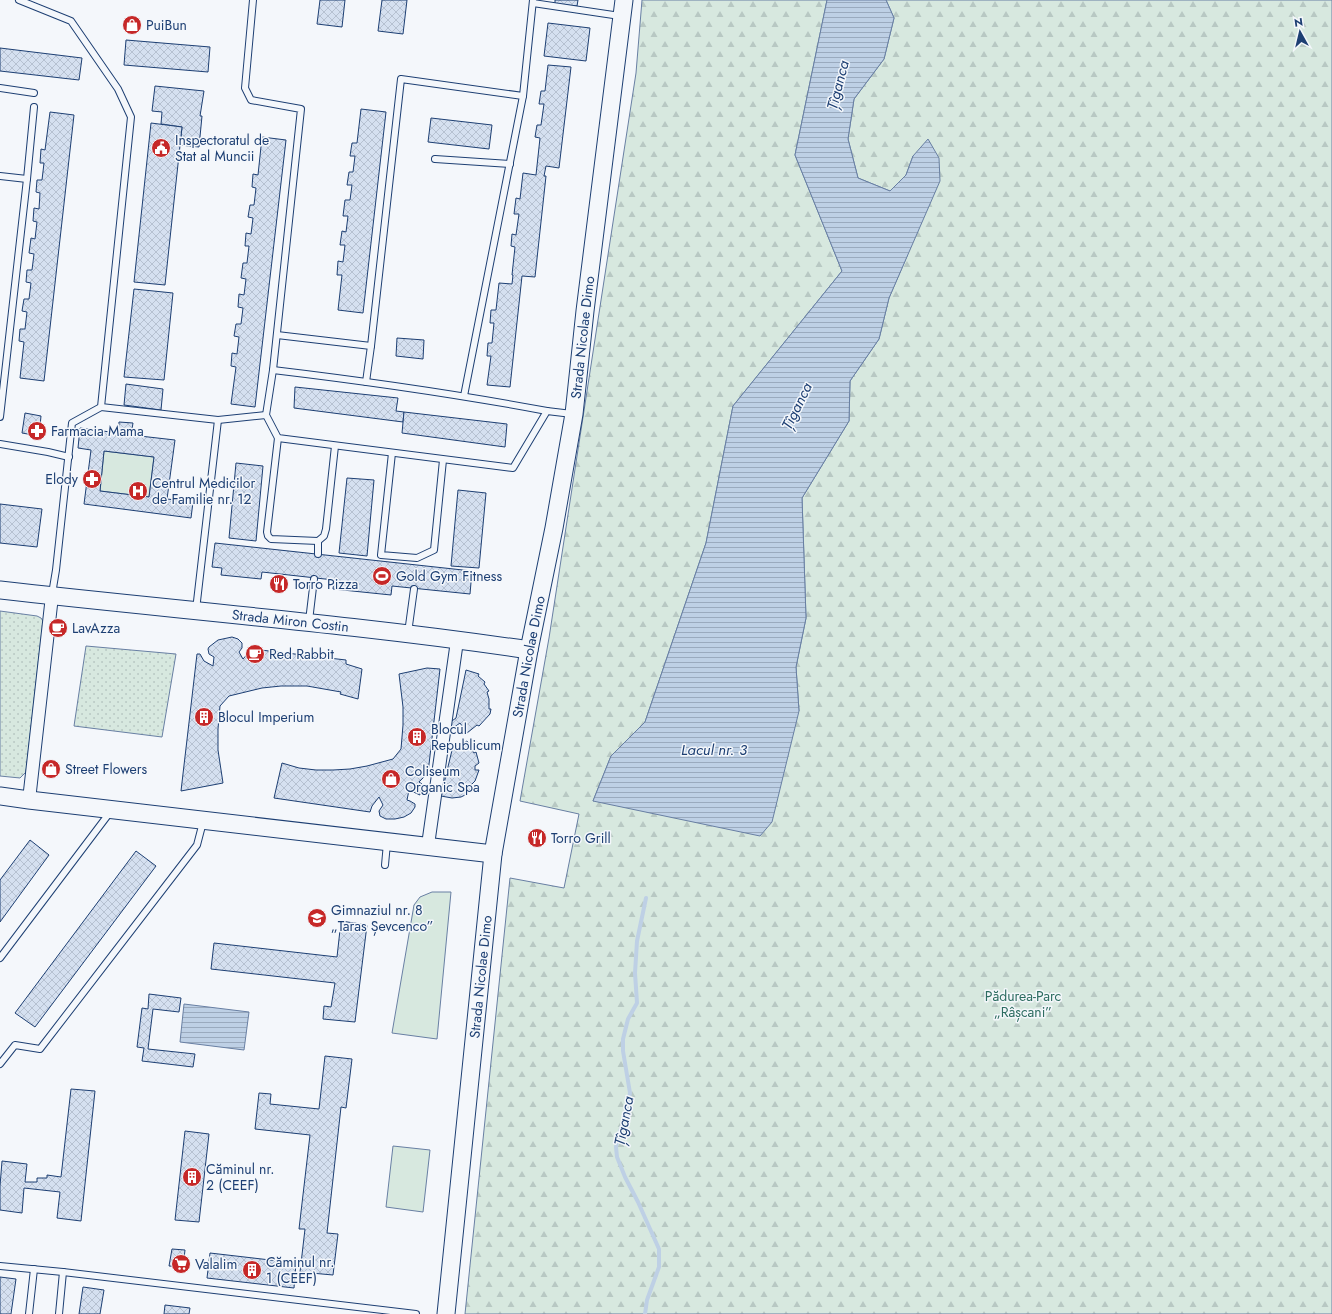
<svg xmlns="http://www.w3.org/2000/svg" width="1332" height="1314" font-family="Jost,sans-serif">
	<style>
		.green { fill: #d7e8df; stroke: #687fa3 }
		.forest { fill: url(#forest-firs); stroke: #687fa3 }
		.park { fill: url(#park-dots); stroke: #687fa3 }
		.water { fill: url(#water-rules); stroke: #687fa3 }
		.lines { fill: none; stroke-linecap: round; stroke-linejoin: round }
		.stream { stroke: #bed0e5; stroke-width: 4 }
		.building { fill: url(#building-cross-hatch); stroke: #1d3f73; fill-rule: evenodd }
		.lane-casing { stroke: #1d3f73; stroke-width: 8 }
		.street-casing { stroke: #1d3f73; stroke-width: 14 }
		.secondary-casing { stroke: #1d3f73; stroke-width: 19 }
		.lane { stroke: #f4f7fb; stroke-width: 6 }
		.street { stroke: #f4f7fb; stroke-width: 12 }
		.secondary { stroke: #f4f7fb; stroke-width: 17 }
		.labels { text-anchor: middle; stroke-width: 3; stroke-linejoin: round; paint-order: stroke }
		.poi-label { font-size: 14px; fill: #1d3f73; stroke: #f4f7fb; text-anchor: start }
		.street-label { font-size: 14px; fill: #1d3f73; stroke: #f4f7fb }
		.park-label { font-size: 14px; fill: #2c6c60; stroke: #f4f7fb }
		.water-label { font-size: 15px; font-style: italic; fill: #1d3f73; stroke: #f4f7fb }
	</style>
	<defs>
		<pattern id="forest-firs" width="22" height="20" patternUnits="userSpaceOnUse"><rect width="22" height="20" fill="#d7e8df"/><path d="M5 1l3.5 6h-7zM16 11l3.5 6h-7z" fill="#b8c8c3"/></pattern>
		<pattern id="park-dots" width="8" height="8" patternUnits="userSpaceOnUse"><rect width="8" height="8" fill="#d7e8df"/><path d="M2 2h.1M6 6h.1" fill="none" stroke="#b8c8c3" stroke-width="1.8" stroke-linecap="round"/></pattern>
		<pattern id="water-rules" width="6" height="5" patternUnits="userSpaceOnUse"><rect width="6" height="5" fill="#bed0e5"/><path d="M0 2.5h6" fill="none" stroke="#9aaabe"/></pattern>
		<pattern id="building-cross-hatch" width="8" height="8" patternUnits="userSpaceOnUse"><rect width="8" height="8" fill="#d5e0f0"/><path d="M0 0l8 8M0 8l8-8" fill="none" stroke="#b6c1d1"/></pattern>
	</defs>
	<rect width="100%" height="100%" fill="#f4f7fb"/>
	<g class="green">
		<path d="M104 451 154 457 149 497 100 491Z"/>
		<path d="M432 892H451L437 1039 392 1033 414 905 420 897Z"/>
		<path d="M393 1146 430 1150 423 1212 386 1207Z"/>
	</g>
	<path class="forest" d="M642 0H827L795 155 842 271 733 406 706 543 645 722 611 756 593 801 799 711 796 667 806 618 802 498 849 421 850 381 879 339 889 298 907 256 913 156 906 175 890 191 858 178 848 139 854 99 884 59 894 18 886 0H1332V1314H465L510 878 564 888 579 814 520 801 549 638 636 73Z"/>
	<g class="park">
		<path d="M0 611 37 616 41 618 43 621 26 772 20 778 0 776Z"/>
		<path d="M86 646 176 654 162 737 74 726Z"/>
	</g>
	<g class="water">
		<path d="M827 0H886L894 18 884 59 854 99 848 139 858 178 890 191 906 175 913 156 928 139 939 158 940 181 889 298 879 339 850 381 849 421 802 498 806 618 796 667 799 711 772 822 760 836 593 801 611 756 645 722 706 543 733 406 842 271 795 155Z"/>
		<path d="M184 1004 249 1012 244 1050 180 1042Z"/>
	</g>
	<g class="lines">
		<path class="stream" d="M645 1314 647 1300 659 1267V1249L638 1202 625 1177 617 1157 616 1147 618 1137 623 1123 630 1093 623 1051V1039L628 1019 637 1003 635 973 637 941 646 898"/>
	</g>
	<g class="building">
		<path d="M320 0H345L342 27 317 24Z"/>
		<path d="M382 0H407L403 34 378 31Z"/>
		<path d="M555 0H578L577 6 555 4Z"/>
		<path d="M548 23 590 28 586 61 544 56Z"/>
		<path d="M126 40 210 47 208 72 124 65Z"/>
		<path d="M0 48 82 58 79 80 0 71Z"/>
		<path d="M548 65 571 67 559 168 546 166 544 176H546L535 277 522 276 510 387 487 385 491 356H487L488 343H492L494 323H490L491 310H496L499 283 512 284 513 275H512L515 247 511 246 512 234 516 235 519 214H514L516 198 520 199 523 173 536 175 540 138 535 137 537 125H541L544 104H539L541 91H545Z"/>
		<path d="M155 86 204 91 200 116H202L199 147 180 145 182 127 161 124 162 112 152 111Z"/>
		<path d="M361 109 386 112 363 313 338 310 342 275H337L338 261 343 262 345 245H340L342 231 346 232 348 216H343L345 200H350L352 185H347L349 172H353L355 156H350L352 143H357Z"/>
		<path d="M50 112 74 115 44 381 20 378 24 342 19 341 20 329H25L27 312 22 311 24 299H29L31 283 26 282 27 270H32L34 254 29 253 31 238 35 239 37 222 33 221 34 208 39 209 40 193 36 192 37 180H42L44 163H40L41 149 45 150Z"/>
		<path d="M431 118 492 125 489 149 428 142Z"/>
		<path d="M151 123 182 127 165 285 134 282Z"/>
		<path d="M262 137 286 140 255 407 231 404 236 367 231 366 232 353 237 354 239 337 234 336 236 324H241L243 308 238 307 239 294 244 295 246 279 241 278 243 263H247L249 246H245L246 233 251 234 253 218 248 217 250 205H254L256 188 252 187 253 174 258 175Z"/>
		<path d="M134 289 173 293 164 380 124 377Z"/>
		<path d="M397 338 424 340 423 359 396 356Z"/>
		<path d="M126 384 163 389 161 410 124 405Z"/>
		<path d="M295 387 398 398 396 411 404 412 403 422 294 408Z"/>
		<path d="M404 412 507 424 505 447 402 433Z"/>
		<path d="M25 413 41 416 39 436 22 433Z"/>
		<path d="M119 422 133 423 131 435 175 440 167 499 193 502 191 518 84 504 91 450 78 448 80 428 118 433ZM104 451 154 457 149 497 100 491Z"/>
		<path d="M236 463 263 466 256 541 229 538Z"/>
		<path d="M347 478 374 480 367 556 339 553Z"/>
		<path d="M458 490 486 493 479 568 451 566Z"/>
		<path d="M0 504 42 509 37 547 0 543Z"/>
		<path d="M215 543 472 571 470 594 392 586 391 595 333 589 334 580 262 572 261 579 221 575 222 568 212 567Z"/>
		<path d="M232 637 238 639 242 643V648L239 652 243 659 252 649 346 660V664L362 669 358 699 340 694 341 692 307 686H281L262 688 229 696 220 706 218 729V750L223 783 181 791 197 654H200L204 661 213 666 214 657 209 654 208 649 209 647 218 640Z"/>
		<path d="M427 668 440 669 428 773 419 782 422 784 420 795 409 790 407 800 410 801 415 804V807L411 813 404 817 395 819H386L380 816 379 811 383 805 379 797 372 806 370 812 274 798 282 763 299 768 316 770H333L350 769 367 766 393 759 401 749 403 725V707L399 674Z"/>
		<path d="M466 670 479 674 478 676 485 682 484 684 489 691 487 692 489 699V709H491L490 714 479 726 477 725 467 733 460 723 453 728 449 723 456 718Z"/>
		<path d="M467 741 474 753 476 752 479 763 475 766V770H479L475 781 471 785 473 787 466 792 467 794 461 797 452 798 441 796 453 746 456 747Z"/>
		<path d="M30 840 49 855 0 922V880Z"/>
		<path d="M136 851 156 866 35 1027 15 1013Z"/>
		<path d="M341 921 367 925 355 1022 323 1019 324 1006 331 1007 335 983 211 969 214 943 337 957Z"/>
		<path d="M149 994 181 998 179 1012 153 1009 148 1049 195 1054 193 1067 142 1061 144 1048 137 1047 142 1008 148 1009Z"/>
		<path d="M325 1056 352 1059 346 1108 341 1107 327 1233 338 1234 333 1275 300 1272 305 1229H299L310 1135 255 1129 259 1093 271 1094 270 1104 319 1109Z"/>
		<path d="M71 1089 95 1091 81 1221 57 1218 60 1192 24 1188 22 1213 0 1210V1186L2 1161 27 1164 25 1182H37V1178H47V1175L61 1177Z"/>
		<path d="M185 1131 209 1134 199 1222 175 1220Z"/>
		<path d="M172 1249 185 1250 183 1267 169 1266Z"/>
		<path d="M210 1253 296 1263 294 1288 207 1278Z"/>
		<path d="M0 1277 16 1279 11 1314H0Z"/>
		<path d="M83 1287 104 1290 100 1314H79Z"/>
		<path d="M165 1305 190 1308 189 1314H164Z"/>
	</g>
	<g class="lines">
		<defs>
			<g id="lane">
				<path d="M19 0 71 21 118 89 131 117 101 407 72 423 56 570 52 594"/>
				<path d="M253 0 245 88 251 100 301 109 273 370 266 415 278 438 513 468 547 411 572 414"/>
				<path d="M533 3 620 16"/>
				<path d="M0 88 34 93"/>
				<path d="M435 159 510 164"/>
				<path d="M0 176 27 179"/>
				<path d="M277 335 371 346"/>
				<path d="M273 370C365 381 456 394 547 411"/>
				<path d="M366 382 371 346 401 79 523 96"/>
				<path d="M464 396 523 96 533 0"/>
				<path d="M101 407 218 420 266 415"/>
				<path d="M0 417 27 179 34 107"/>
				<path d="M278 438 267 532 268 536 271 539 318 541 324 536 326 529 335 446"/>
				<path d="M0 444 48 452 69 457"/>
				<path d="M392 453 381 555 417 558 434 550 443 460"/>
				<path d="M318 554V541"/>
				<path d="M196 610 218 420"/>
				<path d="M309 621 314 579"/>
				<path d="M408 633 414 589"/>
				<path d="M385 865 387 843"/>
				<path d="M0 958 111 811"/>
				<path d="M0 1064 15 1045 40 1049 197 845 203 822"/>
				<path d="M0 1266 63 1272 416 1314"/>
				<path d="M29 1314 34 1269"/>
				<path d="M59 1314 63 1272"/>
			</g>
			<g id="street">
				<path d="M29 800 52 596"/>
				<path d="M428 845 457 641"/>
			</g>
			<g id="secondary">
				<path id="s1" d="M0 590C176 610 353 624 529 650"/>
				<path d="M0 796 29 800 493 854"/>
				<path id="s2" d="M446 1314 493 854 529 650 554 528 574 414 585 311 624 0"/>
			</g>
		</defs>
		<use href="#lane" class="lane-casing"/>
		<use href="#street" class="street-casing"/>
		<use href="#secondary" class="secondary-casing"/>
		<use href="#lane" class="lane"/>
		<use href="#street" class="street"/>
		<use href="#secondary" class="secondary"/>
	</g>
	<defs>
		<symbol id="shop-disc" viewBox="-11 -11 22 22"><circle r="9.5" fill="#c62828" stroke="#f4f7fb"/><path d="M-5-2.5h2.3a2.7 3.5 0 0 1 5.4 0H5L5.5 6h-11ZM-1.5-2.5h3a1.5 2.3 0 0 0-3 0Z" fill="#fff"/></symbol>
		<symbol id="civic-disc" viewBox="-11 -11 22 22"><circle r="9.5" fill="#c62828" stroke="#f4f7fb"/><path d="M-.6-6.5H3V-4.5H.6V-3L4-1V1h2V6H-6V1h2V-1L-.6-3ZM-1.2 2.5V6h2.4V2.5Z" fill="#fff"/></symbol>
		<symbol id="pharmacy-disc" viewBox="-11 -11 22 22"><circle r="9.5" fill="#c62828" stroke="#f4f7fb"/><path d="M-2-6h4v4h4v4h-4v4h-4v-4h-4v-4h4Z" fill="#fff"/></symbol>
		<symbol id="hospital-disc" viewBox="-11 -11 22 22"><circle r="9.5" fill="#c62828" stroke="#f4f7fb"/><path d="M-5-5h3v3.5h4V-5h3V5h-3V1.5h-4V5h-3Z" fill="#fff"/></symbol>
		<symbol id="stadium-disc" viewBox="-11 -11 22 22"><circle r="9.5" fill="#c62828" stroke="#f4f7fb"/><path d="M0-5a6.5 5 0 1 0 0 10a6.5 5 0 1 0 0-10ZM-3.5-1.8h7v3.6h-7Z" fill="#fff"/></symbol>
		<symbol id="restaurant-disc" viewBox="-11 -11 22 22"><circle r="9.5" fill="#c62828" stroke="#f4f7fb"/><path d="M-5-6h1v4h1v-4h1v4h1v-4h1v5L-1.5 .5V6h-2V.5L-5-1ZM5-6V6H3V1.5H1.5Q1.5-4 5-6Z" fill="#fff"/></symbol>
		<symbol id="cafe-disc" viewBox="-11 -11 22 22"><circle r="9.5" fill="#c62828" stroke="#f4f7fb"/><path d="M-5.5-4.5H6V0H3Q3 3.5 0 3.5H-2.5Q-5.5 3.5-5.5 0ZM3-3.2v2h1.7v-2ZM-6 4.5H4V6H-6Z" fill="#fff"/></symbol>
		<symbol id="building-disc" viewBox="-11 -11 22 22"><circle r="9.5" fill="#c62828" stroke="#f4f7fb"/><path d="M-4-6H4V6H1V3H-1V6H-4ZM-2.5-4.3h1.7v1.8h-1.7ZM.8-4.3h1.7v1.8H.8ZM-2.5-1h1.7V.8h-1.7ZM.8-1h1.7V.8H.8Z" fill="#fff"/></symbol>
		<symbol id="school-disc" viewBox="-11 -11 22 22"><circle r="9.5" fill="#c62828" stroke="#f4f7fb"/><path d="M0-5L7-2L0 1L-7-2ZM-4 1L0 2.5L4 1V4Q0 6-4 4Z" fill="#fff"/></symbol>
		<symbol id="supermarket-disc" viewBox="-11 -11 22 22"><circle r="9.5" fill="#c62828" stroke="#f4f7fb"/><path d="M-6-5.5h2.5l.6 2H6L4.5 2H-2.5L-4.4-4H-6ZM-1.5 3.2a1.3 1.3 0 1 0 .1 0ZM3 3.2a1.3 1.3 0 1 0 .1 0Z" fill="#fff"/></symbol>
	</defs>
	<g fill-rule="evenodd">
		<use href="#shop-disc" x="121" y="14" width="22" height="22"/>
		<use href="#civic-disc" x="150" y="137" width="22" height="22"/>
		<use href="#pharmacy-disc" x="26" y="420" width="22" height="22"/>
		<use href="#pharmacy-disc" x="81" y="468" width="22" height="22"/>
		<use href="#hospital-disc" x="127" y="480" width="22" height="22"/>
		<use href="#stadium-disc" x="371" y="565" width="22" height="22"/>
		<use href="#restaurant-disc" x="268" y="573" width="22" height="22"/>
		<use href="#cafe-disc" x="47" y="617" width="22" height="22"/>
		<use href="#cafe-disc" x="244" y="643" width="22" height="22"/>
		<use href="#building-disc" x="193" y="706" width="22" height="22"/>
		<use href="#building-disc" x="406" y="726" width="22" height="22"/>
		<use href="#shop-disc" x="40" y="758" width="22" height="22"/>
		<use href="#shop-disc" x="380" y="768" width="22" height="22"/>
		<use href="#restaurant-disc" x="526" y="827" width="22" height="22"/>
		<use href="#school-disc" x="306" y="907" width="22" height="22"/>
		<use href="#building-disc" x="181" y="1166" width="22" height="22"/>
		<use href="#supermarket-disc" x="170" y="1253" width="22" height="22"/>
		<use href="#building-disc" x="241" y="1259" width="22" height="22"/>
	</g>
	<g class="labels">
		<g class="poi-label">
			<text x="146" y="30">PuiBun</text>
			<text x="175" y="145">Inspectoratul de<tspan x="175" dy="16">Stat al Muncii</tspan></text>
			<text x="51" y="436">Farmacia Mama</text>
			<text x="78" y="484" text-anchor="end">Elody</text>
			<text x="152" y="488">Centrul Medicilor<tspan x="152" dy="16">de Familie nr. 12</tspan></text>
			<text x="396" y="581">Gold Gym Fitness</text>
			<text x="293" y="589">Torro Pizza</text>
			<text x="72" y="633">LavAzza</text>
			<text x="269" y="659">Red Rabbit</text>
			<text x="218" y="722">Blocul Imperium</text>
			<text x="431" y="734">Blocul<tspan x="431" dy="16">Republicum</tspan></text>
			<text x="65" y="774">Street Flowers</text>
			<text x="405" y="776">Coliseum<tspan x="405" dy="16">Organic Spa</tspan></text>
			<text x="551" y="843">Torro Grill</text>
			<text x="331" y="915">Gimnaziul nr. 8<tspan x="331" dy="16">„Taras Șevcenco”</tspan></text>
			<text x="206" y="1174">Căminul nr.<tspan x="206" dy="16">2 (CEEF)</tspan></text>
			<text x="266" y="1267">Căminul nr.<tspan x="266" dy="16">1 (CEEF)</tspan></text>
			<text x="195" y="1269">Valalim</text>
		</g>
		<g class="street-label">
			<text dy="5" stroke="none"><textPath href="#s2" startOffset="987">Strada Nicolae Dimo</textPath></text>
			<text dy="5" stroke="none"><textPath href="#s1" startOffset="292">Strada Miron Costin</textPath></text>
			<text dy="5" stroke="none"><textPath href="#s2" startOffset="663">Strada Nicolae Dimo</textPath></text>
			<text dy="5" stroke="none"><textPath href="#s2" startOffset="339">Strada Nicolae Dimo</textPath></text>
		</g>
		<g class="park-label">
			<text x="1023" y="1001">Pădurea-Parc<tspan x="1023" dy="16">„Râșcani”</tspan></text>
		</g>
		<g class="water-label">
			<text transform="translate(838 85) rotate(-76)" y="5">Țîganca</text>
			<text transform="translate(797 406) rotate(-64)" y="5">Țîganca</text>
			<text x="714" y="755">Lacul nr. 3</text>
			<text transform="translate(624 1121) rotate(-79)" y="5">Țîganca</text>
		</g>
	</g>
	<g transform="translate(1300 32) rotate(352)" stroke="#f4f7fb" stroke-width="3" paint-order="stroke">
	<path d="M0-3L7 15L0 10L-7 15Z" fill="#1d3f73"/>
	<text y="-6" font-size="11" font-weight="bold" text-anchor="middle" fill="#1d3f73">N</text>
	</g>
</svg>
